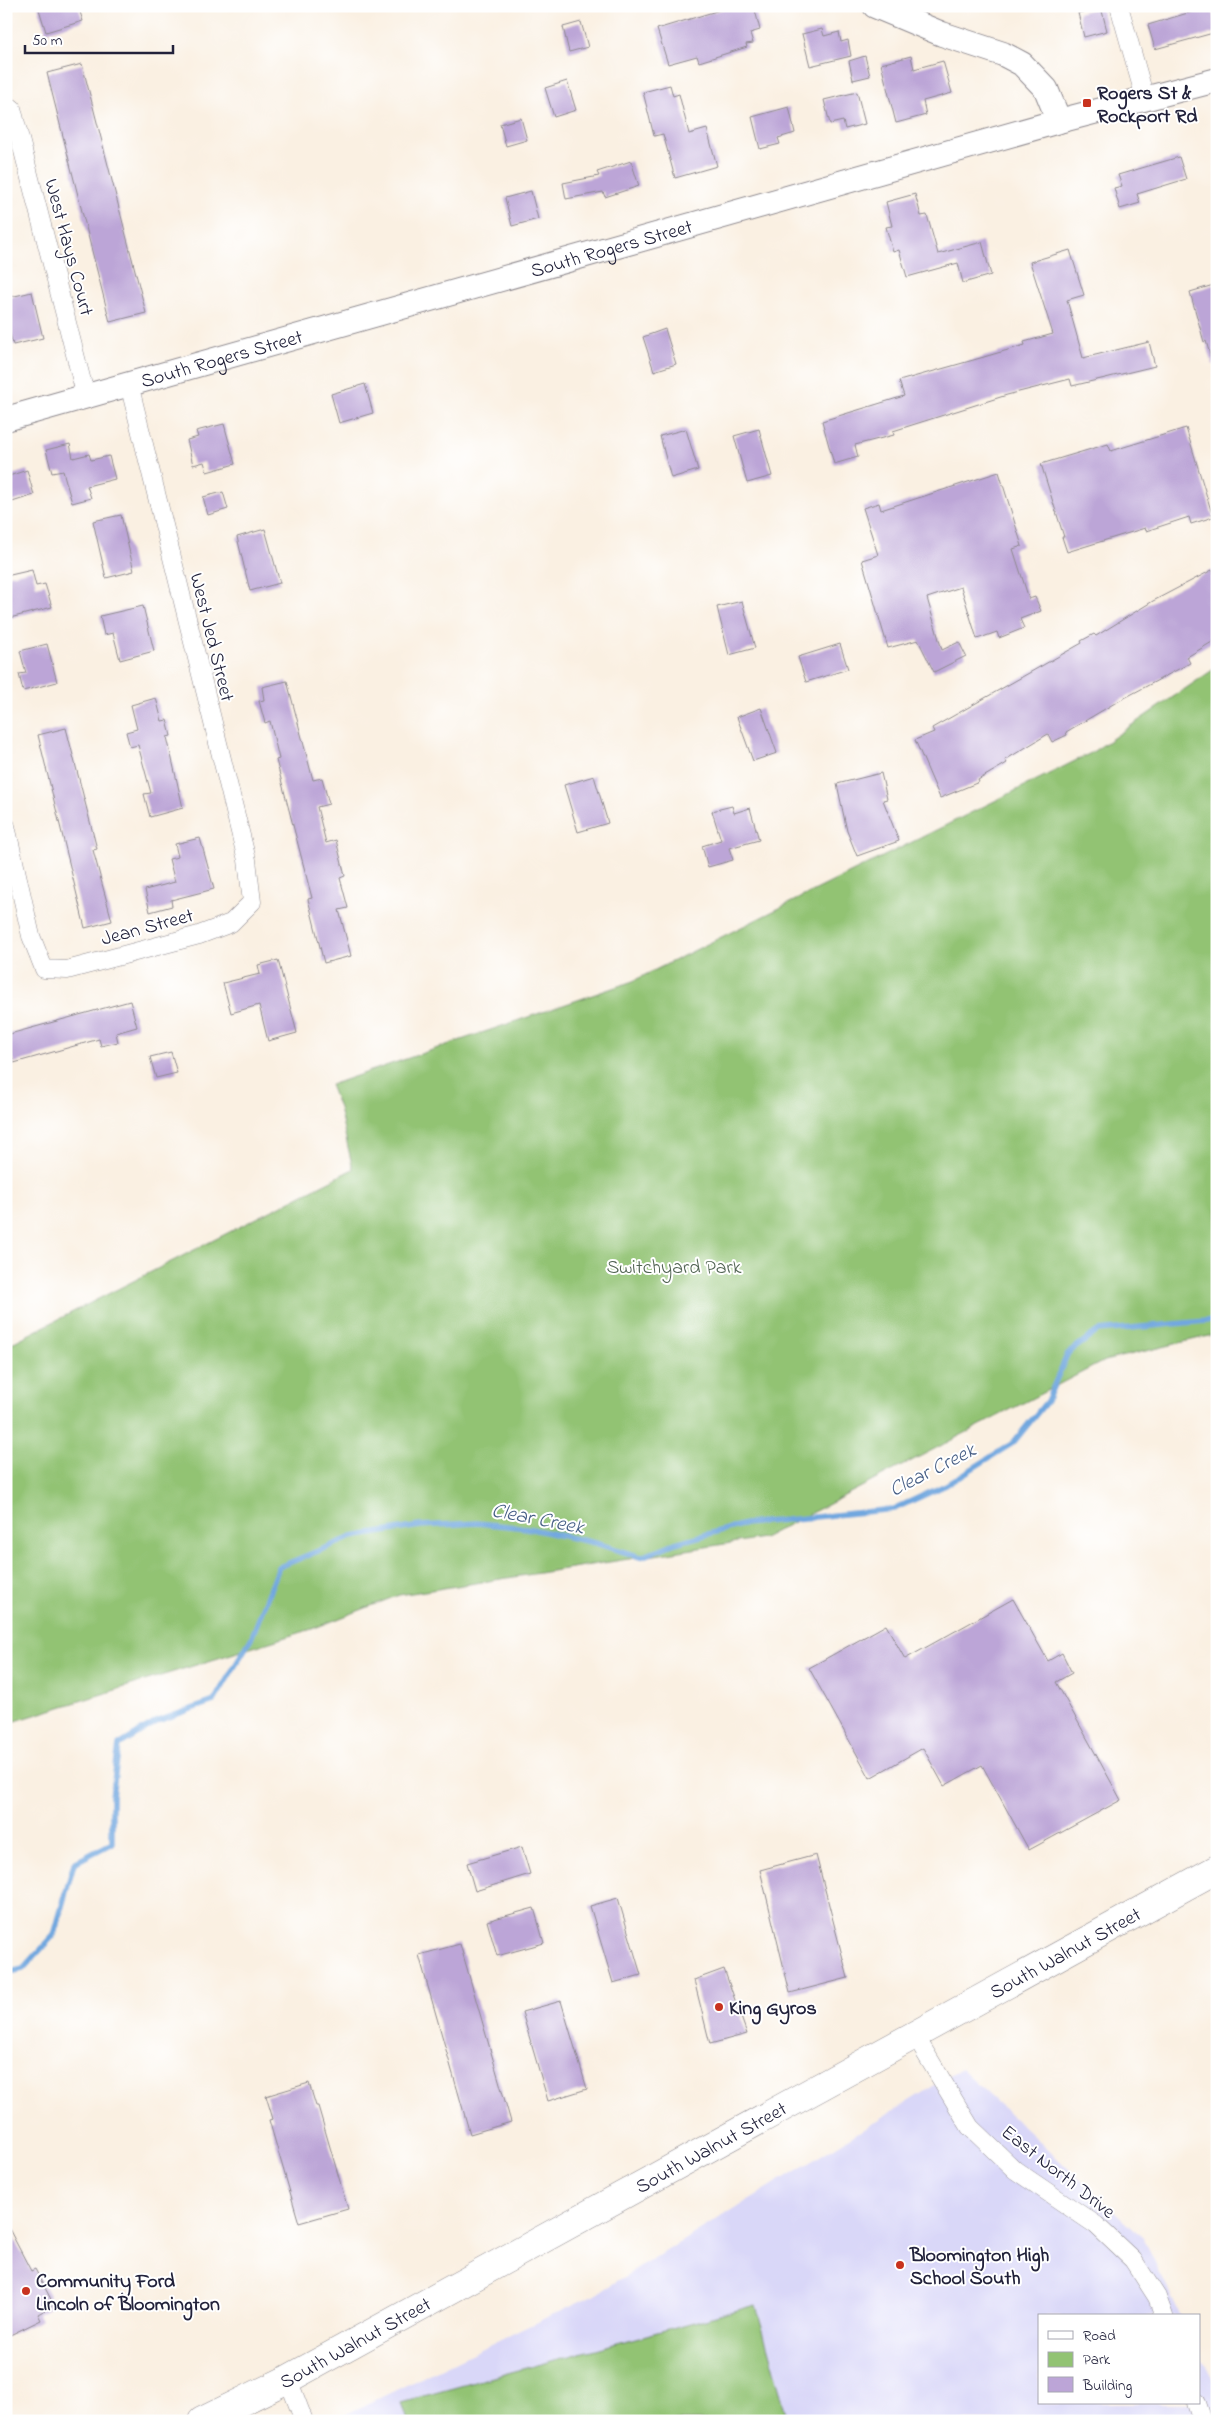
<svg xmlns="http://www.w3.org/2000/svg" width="1223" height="2427" font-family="'Indie Flower',sans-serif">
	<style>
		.built { fill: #d9d7f8 }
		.green { fill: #92c373; stroke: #5a7257 }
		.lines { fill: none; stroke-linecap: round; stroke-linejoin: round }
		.stream { stroke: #71a7df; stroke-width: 5.5 }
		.building { fill: #bca5d7 }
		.street-casing { stroke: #8e898e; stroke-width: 19 }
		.secondary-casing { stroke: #8e898e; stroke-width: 26 }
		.primary-casing { stroke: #8e898e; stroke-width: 29 }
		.street { stroke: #fff; stroke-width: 18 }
		.secondary { stroke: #fff; stroke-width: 24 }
		.primary { stroke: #fff; stroke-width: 28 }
		.poi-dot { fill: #c8321e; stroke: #fff; stroke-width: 2 }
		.labels { text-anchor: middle; stroke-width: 4; stroke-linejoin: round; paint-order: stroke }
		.poi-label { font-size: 20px; font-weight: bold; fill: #22223b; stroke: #fff; text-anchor: start }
		.street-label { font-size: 20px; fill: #22223b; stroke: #fff }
		.park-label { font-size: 20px; fill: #4f6251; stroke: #fff }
		.water-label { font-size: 21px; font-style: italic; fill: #465e85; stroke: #fff }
	</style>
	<rect width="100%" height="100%" fill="#fff"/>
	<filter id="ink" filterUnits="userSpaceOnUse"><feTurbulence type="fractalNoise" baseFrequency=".02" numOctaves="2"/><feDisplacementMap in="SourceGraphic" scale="10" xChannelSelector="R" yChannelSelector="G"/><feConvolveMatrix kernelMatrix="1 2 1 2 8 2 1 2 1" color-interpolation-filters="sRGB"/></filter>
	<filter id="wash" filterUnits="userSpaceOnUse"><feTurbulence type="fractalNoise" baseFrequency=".0096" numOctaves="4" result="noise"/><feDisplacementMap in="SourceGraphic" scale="20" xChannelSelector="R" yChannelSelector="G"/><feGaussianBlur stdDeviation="1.12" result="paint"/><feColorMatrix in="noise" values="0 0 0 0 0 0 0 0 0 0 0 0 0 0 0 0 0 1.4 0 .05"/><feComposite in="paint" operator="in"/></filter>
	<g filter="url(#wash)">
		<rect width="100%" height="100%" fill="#faf0e2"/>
		<path class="built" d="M961 2069 1143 2238 1181 2316H1039V2403H1199V2353L1217 2388V2421H332L601 2291Z"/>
		<g class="green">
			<path d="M1217 667V1334L1104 1361 763 1538 399 1595 312 1629 6 1724V1346L353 1169 339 1108 330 1085 633 981 1091 753Z"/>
			<path d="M756 2305 788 2421H408L402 2402Z"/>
		</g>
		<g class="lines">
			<path class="stream" d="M6 1973 23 1969 54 1935 74 1863 112 1843V1796L119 1745 158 1721 214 1701 251 1639 279 1567 352 1537 420 1526 477 1523 527 1528 595 1543 641 1557 675 1543 745 1524 894 1509 946 1485 1013 1443 1047 1401 1068 1353 1098 1331 1217 1320"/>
		</g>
		<g id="blocks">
			<g class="building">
				<path d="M38 6H78L83 21 46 32Z"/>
				<path d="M733 6H754L760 30 750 33 753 43 746 44 747 47 699 62 697 56 668 64 657 29Z"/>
				<path d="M1211 6 1217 32 1155 49 1148 25Z"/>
				<path d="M1101 7 1107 31 1084 37 1078 13Z"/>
				<path d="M581 22 588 47 569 52 563 27Z"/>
				<path d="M822 29 824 36 839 32 841 42 848 40 851 56 810 66 802 34Z"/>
				<path d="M865 56 870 76 853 80 849 61Z"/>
				<path d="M911 56 914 69 943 61 952 93 923 101 926 115 896 123 881 64Z"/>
				<path d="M82 64 146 313 110 322 47 73Z"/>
				<path d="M567 81 576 110 554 117 545 88Z"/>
				<path d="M670 85 673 96 679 94 689 134 707 129 717 166 675 178 663 134 654 136 643 92Z"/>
				<path d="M857 92 865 124 845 129 843 121 830 124 824 100Z"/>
				<path d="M789 107 795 133 778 138 780 144 760 149 752 117Z"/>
				<path d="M521 118 527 140 506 146 500 124Z"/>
				<path d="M1179 157 1186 179 1137 194 1140 203 1120 209 1114 188 1122 186 1118 175Z"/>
				<path d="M631 161 639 186 605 197 603 192 566 199 563 183 599 176 597 172Z"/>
				<path d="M531 191 538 219 512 226 505 198Z"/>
				<path d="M915 194 921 216 927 215 938 254 982 242 991 275 963 283 958 263 907 277 899 250 893 252 886 227 892 226 886 202Z"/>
				<path d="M1070 250 1084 295 1067 300 1083 358 1149 342 1155 366 1072 386 1070 379 1007 395 893 431 894 435 855 445 858 457 834 464 822 421 904 396 899 381 977 359 1025 345 1024 342 1053 334 1030 262Z"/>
				<path d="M1217 284V364L1213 365 1206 341 1204 342 1190 292Z"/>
				<path d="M32 292 43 338 13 345 6 319V298Z"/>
				<path d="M665 329 676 364 654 371 643 337Z"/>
				<path d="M365 384 373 413 339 423 331 394Z"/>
				<path d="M224 424 235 464 207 472 204 462 193 465 187 440 198 437 196 431Z"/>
				<path d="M1186 428 1213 517 1191 524 1189 517 1146 531 1145 528 1067 552 1062 537H1064L1041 464 1108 444 1111 451Z"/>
				<path d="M686 429 698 470 671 478 660 436Z"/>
				<path d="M759 429 772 476 747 483 734 436Z"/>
				<path d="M70 444 73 458 89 454 91 460 109 456 115 479 87 486 91 498 72 503 63 471 52 473 46 450Z"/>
				<path d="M27 470 34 495 6 504V477Z"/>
				<path d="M999 472 1022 546 1013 549 1029 599 1035 597 1041 611 1020 619 1024 628 999 638 997 632 977 639 961 587 927 598 942 650 959 642 966 656 934 672 918 640 888 648 862 560 878 555 863 508 879 503 881 510Z"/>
				<path d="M223 492 228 509 208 515 203 497Z"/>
				<path d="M121 515 134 571 106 578 93 521Z"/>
				<path d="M265 529 280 583 250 591 237 537Z"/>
				<path d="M32 570 36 586 45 584 52 607 6 619V576Z"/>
				<path d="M1212 570 1217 579V639L1187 657 1190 663 1115 703 1066 732 1067 735 1052 742 1048 734 1005 760 1007 763 978 780 979 782 940 798 915 740 934 732 932 728 1082 643 1081 641 1094 634 1096 636 1153 601Z"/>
				<path d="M742 601 755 648 729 655 717 607Z"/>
				<path d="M143 606 154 651 120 660 113 633 104 635 100 616Z"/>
				<path d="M47 644 57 682 23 691 19 674 26 673 20 651Z"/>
				<path d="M840 644 848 669 806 682 798 657Z"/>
				<path d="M287 681 313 780 322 778 329 804 317 807 326 843 336 840 345 876 340 878 348 908 339 910 351 956 324 963 308 899 312 898 276 760 279 759 270 721 265 723 259 701 264 700 262 687Z"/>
				<path d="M156 698 162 721 167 720 171 736 167 737 183 808 150 817 144 794 151 793 138 745 130 747 126 732 137 729 131 705Z"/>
				<path d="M761 708 777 753 753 761 737 717Z"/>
				<path d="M66 728 97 849 93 850 112 921 85 928 38 735Z"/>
				<path d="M881 773 887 799 883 800 899 841 857 856 847 831 837 784Z"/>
				<path d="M594 776 608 823 578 832 564 785Z"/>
				<path d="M732 806 734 813 750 808 759 840 729 848 733 860 708 867 702 846 721 840 712 811Z"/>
				<path d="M200 838 214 889 171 900 172 906 150 912 145 890 175 882 169 859 178 857 175 844Z"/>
				<path d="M278 960 297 1033 268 1041 259 1005 231 1013 223 983 260 974 258 965Z"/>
				<path d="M130 1001 137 1027 116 1033 118 1042 101 1046 99 1039 14 1063 6 1035Z"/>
				<path d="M171 1052 177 1073 156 1078 150 1057Z"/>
				<path d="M1013 1599 1048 1661 1062 1653 1072 1673 1056 1682 1121 1800 1029 1850 982 1765 944 1786 923 1748 870 1778 809 1668 886 1625 905 1659Z"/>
				<path d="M522 1847 530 1874 475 1891 467 1863Z"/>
				<path d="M816 1855 848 1978 790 1993 760 1870Z"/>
				<path d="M618 1898 641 1975 613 1983 590 1906Z"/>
				<path d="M534 1908 544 1943 497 1956 487 1921Z"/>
				<path d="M460 1944 511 2122 470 2134 419 1955Z"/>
				<path d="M724 1969 747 2034 710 2044 694 1980Z"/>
				<path d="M561 2001 587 2089 548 2101 522 2012Z"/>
				<path d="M309 2083 316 2106H318L348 2209 299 2223 269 2120 273 2119 266 2096Z"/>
				<path d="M6 2223 31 2271 35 2269 54 2305 38 2314 41 2320 6 2337Z"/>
			</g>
		</g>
	</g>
	<g filter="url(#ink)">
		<use href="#blocks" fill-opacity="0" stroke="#8e898e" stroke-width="1"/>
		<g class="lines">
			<defs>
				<g id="street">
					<path d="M1119 6 1145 98"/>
					<path d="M12 108 86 397"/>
					<path d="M6 826 31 936 44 969 67 970 199 935 231 923 252 902 247 860 129 384"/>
					<path d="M914 2034 970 2127 1015 2170 1096 2225 1133 2260 1157 2297 1164 2316"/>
					<path d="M288 2379 304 2421"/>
					<path d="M1196 2403 1202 2421"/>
				</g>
				<g id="secondary">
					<path d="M875 6 942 34 1003 54 1022 64 1046 89 1059 121"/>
					<path id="s1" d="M6 419 1059 121 1217 80"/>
				</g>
				<g id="primary">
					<path id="s2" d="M202 2421 288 2379 1217 1869"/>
				</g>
			</defs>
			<use href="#street" class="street-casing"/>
			<use href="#secondary" class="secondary-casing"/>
			<use href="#primary" class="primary-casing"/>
			<use href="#street" class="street"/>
			<use href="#secondary" class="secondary"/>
			<use href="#primary" class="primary"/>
		</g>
	</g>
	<g class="poi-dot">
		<rect x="1082" y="98" width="10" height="10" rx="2.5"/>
		<circle cx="719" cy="2007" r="5"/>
		<circle cx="900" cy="2265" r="5"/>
		<circle cx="26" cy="2291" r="5"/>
	</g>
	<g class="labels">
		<g class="poi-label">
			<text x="1097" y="99">Rogers St &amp;<tspan x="1097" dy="23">Rockport Rd</tspan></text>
			<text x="729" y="2014">King Gyros</text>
			<text x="910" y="2261">Bloomington High<tspan x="910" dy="23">School South</tspan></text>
			<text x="36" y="2287">Community Ford<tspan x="36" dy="23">Lincoln of Bloomington</tspan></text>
		</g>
		<g class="street-label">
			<text transform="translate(70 247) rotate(75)" y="7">West Hays Court</text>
			<text dy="7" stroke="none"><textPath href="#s1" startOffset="629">South Rogers Street</textPath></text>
			<text dy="7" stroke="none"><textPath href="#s1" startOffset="224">South Rogers Street</textPath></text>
			<text transform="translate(213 637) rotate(76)" y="7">West Jed Street</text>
			<text transform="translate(147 926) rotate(-15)" y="7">Jean Street</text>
			<text dy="7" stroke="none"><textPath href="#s2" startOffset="982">South Walnut Street</textPath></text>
			<text dy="7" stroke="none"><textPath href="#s2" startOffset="578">South Walnut Street</textPath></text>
			<text transform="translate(1059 2171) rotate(38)" y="7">East North Drive</text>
			<text dy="7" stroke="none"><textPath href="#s2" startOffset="172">South Walnut Street</textPath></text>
		</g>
		<g class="park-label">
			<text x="674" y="1273">Switchyard Park</text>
		</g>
		<g class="water-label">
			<text transform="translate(932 1469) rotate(-27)" y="7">Clear Creek</text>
			<text transform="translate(538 1518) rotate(11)" y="7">Clear Creek</text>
		</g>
	</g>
	<rect width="1223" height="2427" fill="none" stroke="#fff" stroke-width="25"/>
	<rect x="1038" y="2314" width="162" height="90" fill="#ffffff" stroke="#a7a7b1"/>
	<rect x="1048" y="2331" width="25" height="8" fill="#ffffff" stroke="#a7a7b1"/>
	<text x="1083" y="2340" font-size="15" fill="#22223b">Road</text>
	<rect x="1048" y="2352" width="25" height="15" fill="#92c373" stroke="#a7a7b1"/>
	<text x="1083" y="2364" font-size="15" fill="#22223b">Park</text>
	<rect x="1048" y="2377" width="25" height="15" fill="#bca5d7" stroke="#a7a7b1"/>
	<text x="1083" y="2390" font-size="15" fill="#22223b">Building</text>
	<path d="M25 45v8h148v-8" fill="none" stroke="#22223b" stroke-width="2.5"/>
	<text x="32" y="45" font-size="15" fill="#22223b" stroke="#ffffff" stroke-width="4" paint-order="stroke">50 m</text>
</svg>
